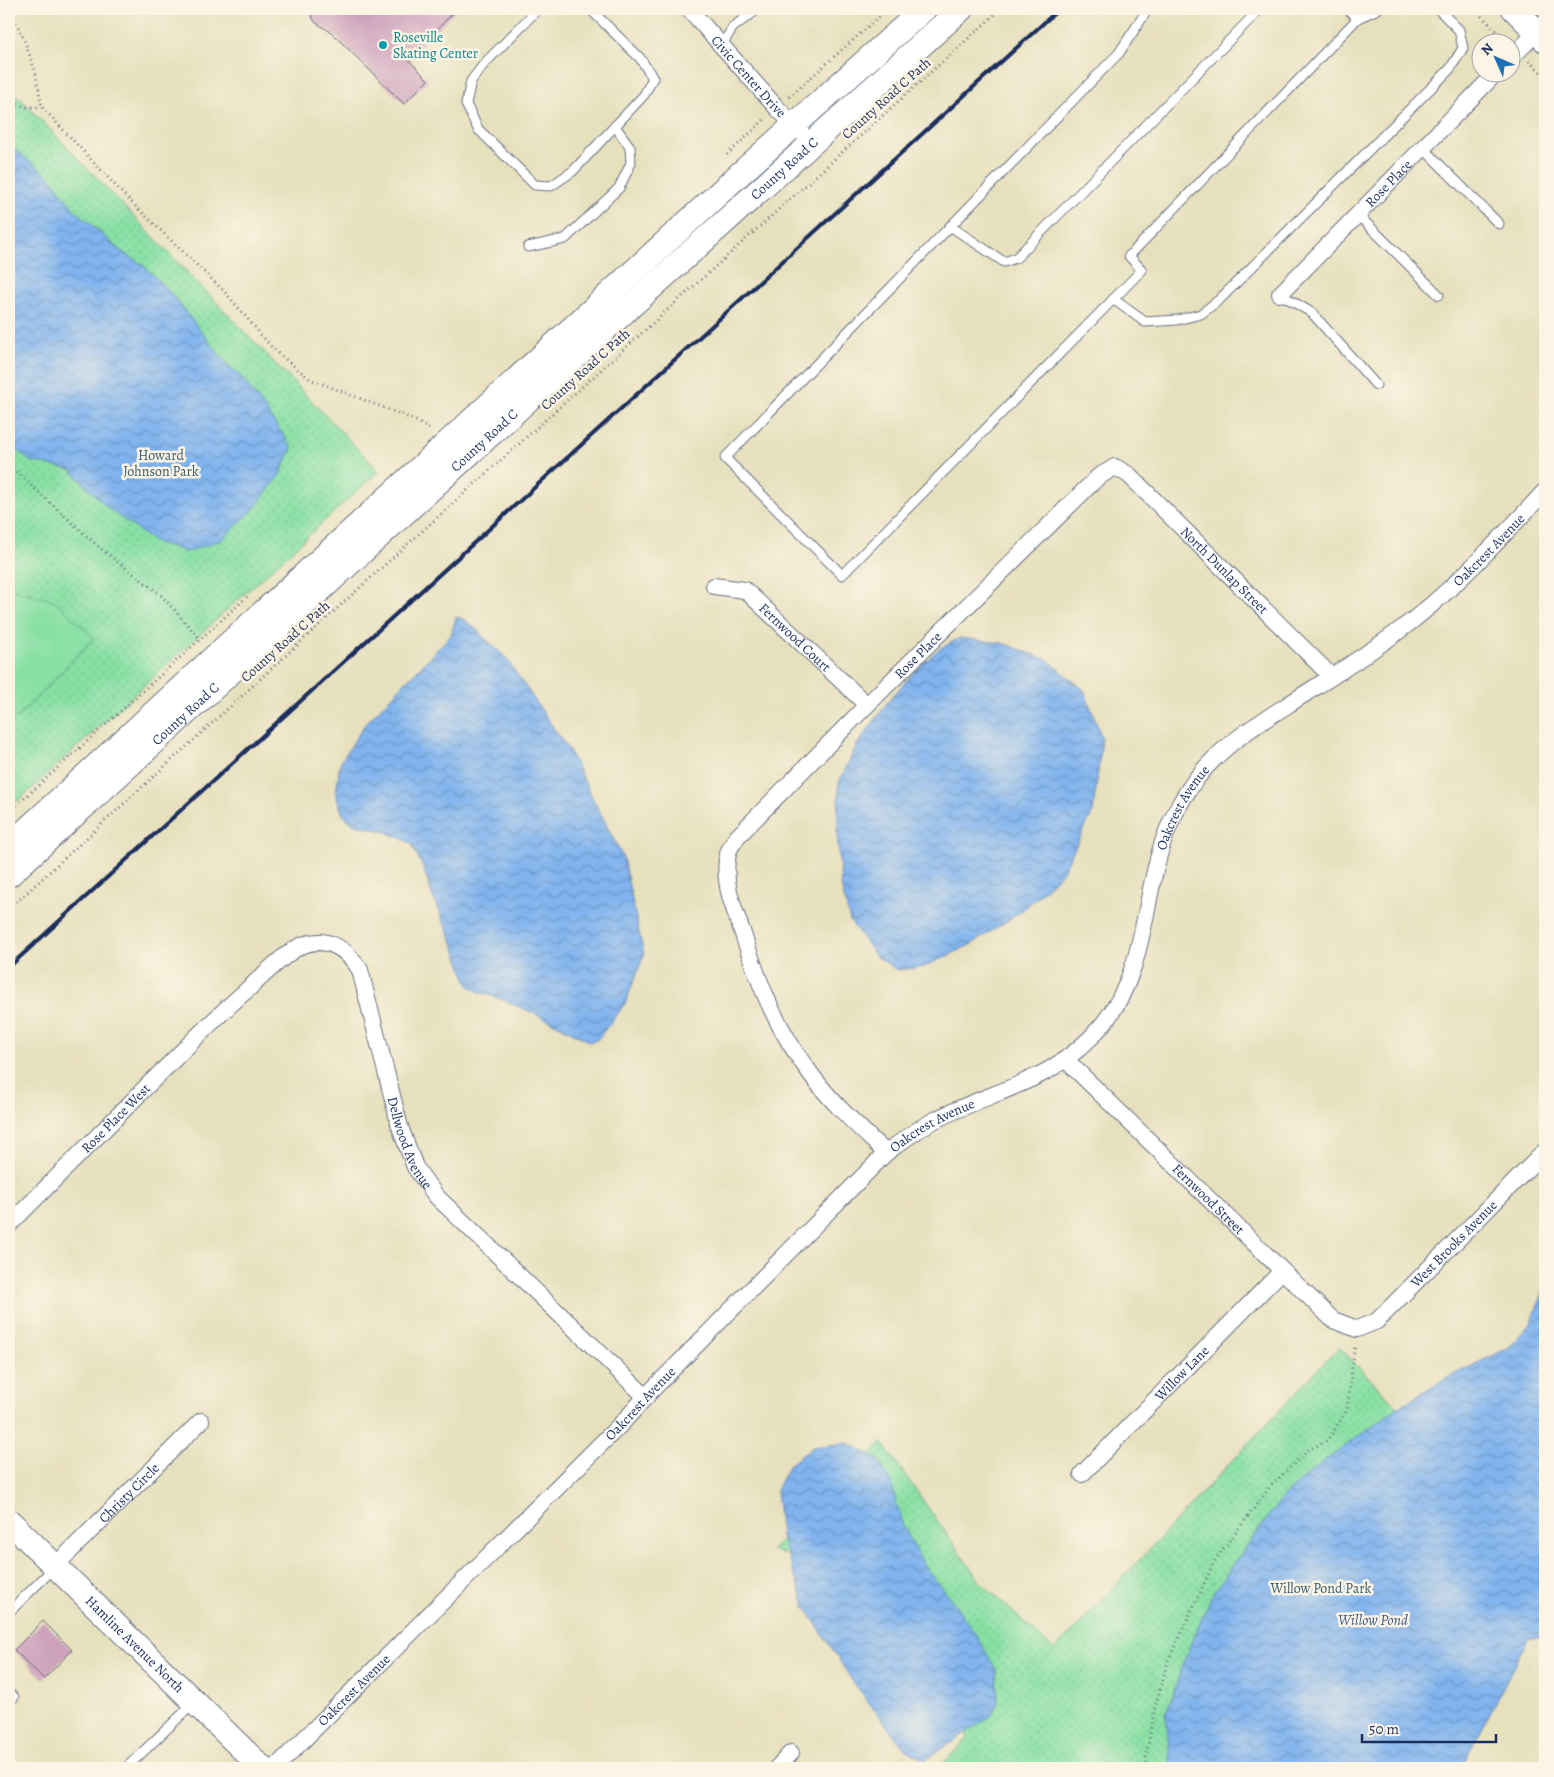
<svg xmlns="http://www.w3.org/2000/svg" width="1554" height="1777" font-family="Alegreya,serif">
	<style>
		.green { fill: url(#green-dots); stroke: #528881 }
		.pitch { fill: #88e0a4; stroke: #528881 }
		.water { fill: url(#water-waves); stroke: #4e72a6 }
		.building { fill: #cea2bd }
		.lines { fill: none; stroke-linecap: round; stroke-linejoin: round }
		.lane-casing { stroke: #626d7f; stroke-width: 11 }
		.street-casing { stroke: #626d7f; stroke-width: 18 }
		.secondary-casing { stroke: #626d7f; stroke-width: 26 }
		.path { stroke: #626d7f; stroke-width: 3; stroke-dasharray: 1 4; stroke-linecap: butt }
		.lane { stroke: #fff; stroke-width: 9 }
		.street { stroke: #fff; stroke-width: 16 }
		.secondary { stroke: #fff; stroke-width: 24 }
		.rail { stroke: #1b2f5e; stroke-width: 4 }
		.culture-dot { fill: #0f9aa8; stroke: #fcf5e5; stroke-width: 2 }
		.labels { text-anchor: middle; stroke-width: 5; stroke-linejoin: round; paint-order: stroke }
		.culture-label { font-size: 14px; fill: #0d838f; stroke: #fcf5e5; text-anchor: start }
		.street-label { font-size: 14px; fill: #1b2f5e; stroke: #fcf5e5 }
		.park-label { font-size: 14px; fill: #365b70; stroke: #fcf5e5 }
		.water-label { font-size: 15px; font-style: italic; fill: #3a5789; stroke: #fcf5e5 }
	</style>
	<defs>
		<pattern id="green-dots" width="8" height="8" patternUnits="userSpaceOnUse" patternTransform="scale(1.25)"><rect width="8" height="8" fill="#88e0a4"/><path d="M2 2h.1M6 6h.1" fill="none" stroke="#75c090" stroke-width="1.8" stroke-linecap="round"/></pattern>
		<pattern id="water-waves" width="16" height="10" patternUnits="userSpaceOnUse" patternTransform="scale(1.25)"><rect width="16" height="10" fill="#81b4ee"/><path d="M0 5q4-4 8 0t8 0" fill="none" stroke="#6993c4"/></pattern>
	</defs>
	<rect width="100%" height="100%" fill="#fcf5e5"/>
	<filter id="ink" filterUnits="userSpaceOnUse"><feTurbulence type="fractalNoise" baseFrequency=".02" numOctaves="2"/><feDisplacementMap in="SourceGraphic" scale="10" xChannelSelector="R" yChannelSelector="G"/><feConvolveMatrix kernelMatrix="1 2 1 2 8 2 1 2 1" color-interpolation-filters="sRGB"/></filter>
	<filter id="wash" filterUnits="userSpaceOnUse"><feTurbulence type="fractalNoise" baseFrequency=".0096" numOctaves="4" result="noise"/><feDisplacementMap in="SourceGraphic" scale="20" xChannelSelector="R" yChannelSelector="G"/><feGaussianBlur stdDeviation="1.12" result="paint"/><feColorMatrix in="noise" values="0 0 0 0 0 0 0 0 0 0 0 0 0 0 0 0 0 1.4 0 .05"/><feComposite in="paint" operator="in"/></filter>
	<g filter="url(#wash)">
		<rect width="100%" height="100%" fill="#e7e0bd"/>
		<g class="green">
			<path d="M9 87 379 471 17 802 9 794Z"/>
			<path d="M1339 1347 1450 1460 1428 1768H939L968 1738 955 1690 845 1573 772 1550 882 1442 981 1583 1055 1650Z"/>
		</g>
		<path class="pitch" d="M9 588 55 601 94 638 9 726Z"/>
		<g class="water">
			<path d="M9 145 50 177 72 207 119 250 143 265 173 296 226 363 240 376 263 406 292 448 280 474 254 509 221 540 187 552 153 541 108 508 71 470 30 461 9 443Z"/>
			<path d="M456 617 466 620 506 658 568 749 623 858 644 955 625 1004 597 1040 590 1042C562 1026 533 1012 503 1000 491 995 476 993 468 984L452 940 433 897 423 867 411 843 386 832 352 823 343 815 336 794 340 763 365 724 451 635Z"/>
			<path d="M960 638 1002 643 1048 660 1084 690 1102 738 1093 812 1062 873 1023 910 972 944 924 967 897 970 876 956 850 921 841 885 837 833 839 782 857 745 889 700 914 672 939 649Z"/>
			<path d="M1545 1288V1636L1528 1639 1461 1768H1171L1166 1714 1188 1650 1214 1591 1282 1498 1311 1471 1400 1406 1437 1383 1508 1348 1531 1323Z"/>
			<path d="M848 1443 878 1459 891 1483 902 1524 925 1567 954 1603 978 1638 996 1670 998 1704 991 1716 925 1760 904 1748 853 1682 806 1608 781 1536 776 1490 789 1465 813 1447Z"/>
		</g>
		<g id="blocks">
			<g class="building">
				<path d="M308 9H457L408 59 428 80 404 104 331 32 315 22Z"/>
				<path d="M43 1621 72 1650 44 1679 14 1650Z"/>
			</g>
		</g>
	</g>
	<g filter="url(#ink)">
		<use href="#blocks" fill-opacity="0" stroke="#626d7f" stroke-width="1"/>
		<g class="lines">
			<defs>
				<g id="lane">
					<path d="M538 9 484 64 471 81 466 104 478 129 535 185 551 186 573 171 644 95 653 78 640 58 590 9"/>
					<path d="M1148 9 1119 53 725 458 842 575 1142 270 1129 256 1358 18 1378 9"/>
					<path d="M1347 9 1358 18"/>
					<path d="M722 45 733 27 758 9"/>
					<path d="M1423 148 1499 224"/>
					<path d="M1358 215 1439 295"/>
					<path d="M950 226 1004 262 1016 258 1260 9"/>
					<path d="M528 247 565 239 619 188 631 163 630 147 615 126"/>
					<path d="M1280 294 1312 313 1376 385"/>
					<path d="M1113 299 1145 322 1177 320 1201 314 1220 299 1450 69 1463 48 1459 30 1438 9"/>
					<path d="M9 1612 55 1567"/>
					<path d="M9 1693 14 1697"/>
					<path d="M126 1768 195 1702"/>
				</g>
				<g id="street">
					<path id="s1" d="M689 9 777 108 801 132"/>
					<path d="M1512 57 1537 32"/>
					<path id="s2" d="M1280 294 1497 72"/>
					<path id="s3" d="M714 586 745 590 867 705"/>
					<path id="s4" d="M1066 1060 1333 1320 1357 1329 1377 1321 1545 1151"/>
					<path id="s5" d="M886 1153C861 1129 834 1105 813 1077 777 1030 760 987 742 931 733 906 722 881 728 854 729 848 734 842 737 837L867 705 1098 477 1115 467 1129 475 1331 676"/>
					<path id="s6" d="M9 1225C55 1179 102 1132 148 1085 181 1053 212 1020 247 990 261 978 285 952 303 945 328 936 347 949 360 970L400 1127 415 1167 436 1196 646 1397"/>
					<path id="s7" d="M1082 1474 1282 1271"/>
					<path id="s8" d="M55 1566 201 1421"/>
					<path id="s9" d="M275 1768 624 1421 651 1391 886 1153C902 1141 917 1129 935 1120 997 1088 1055 1083 1103 1024 1148 969 1142 895 1167 831 1178 804 1194 778 1215 758 1236 737 1261 722 1286 706 1323 682 1361 659 1396 633 1452 592 1498 541 1545 491"/>
					<path d="M777 1768 791 1753"/>
				</g>
				<g id="secondary">
					<path d="M1514 9 1545 40"/>
					<path d="M9 846 742 172 924 9"/>
					<path id="s10" d="M9 875 601 333 961 9"/>
					<path id="s11" d="M9 1521 262 1768"/>
				</g>
			</defs>
			<use href="#lane" class="lane-casing"/>
			<use href="#street" class="street-casing"/>
			<use href="#secondary" class="secondary-casing"/>
			<g class="path">
				<path d="M9 9 22 34 35 70 42 107 127 198 224 291 275 351 310 379 410 418 432 430"/>
				<path d="M1474 9 1507 41"/>
				<path d="M1529 61 1545 76"/>
				<path d="M789 97 888 9"/>
				<path d="M9 98 24 107H42"/>
				<path d="M727 155 766 118"/>
				<path d="M9 465 101 549 160 594 200 639"/>
				<path d="M9 812 248 596"/>
				<path d="M9 909 388 562 1001 9"/>
				<path d="M1147 1768 1146 1757 1155 1707 1168 1661 1215 1560 1270 1487 1308 1450 1328 1440 1347 1410 1355 1344"/>
			</g>
			<use href="#lane" class="lane"/>
			<use href="#street" class="street"/>
			<use href="#secondary" class="secondary"/>
			<path class="rail" d="M9 967 1059 9"/>
		</g>
	</g>
	<circle class="culture-dot" cx="383" cy="45" r="5"/>
	<g class="labels">
		<g class="culture-label">
			<text x="393" y="42">Roseville<tspan x="393" dy="16">Skating Center</tspan></text>
		</g>
		<g class="street-label">
			<text dy="5" stroke="none"><textPath href="#s1" startOffset="90">Civic Center Drive</textPath></text>
			<text transform="translate(886 98) rotate(-42)" y="5">County Road C Path</text>
			<text dy="5" stroke="none"><textPath href="#s10" startOffset="1049">County Road C</textPath></text>
			<text dy="5" stroke="none"><textPath href="#s2" startOffset="155">Rose Place</textPath></text>
			<text transform="translate(585 369) rotate(-42)" y="5">County Road C Path</text>
			<text dy="5" stroke="none"><textPath href="#s10" startOffset="644">County Road C</textPath></text>
			<text dy="5" stroke="none"><textPath href="#s9" startOffset="1760">Oakcrest Avenue</textPath></text>
			<text dy="5" stroke="none"><textPath href="#s5" startOffset="1048">North Dunlap Street</textPath></text>
			<text dy="5" stroke="none"><textPath href="#s3" startOffset="100">Fernwood Court</textPath></text>
			<text transform="translate(285 641) rotate(-42)" y="5">County Road C Path</text>
			<text dy="5" stroke="none"><textPath href="#s5" startOffset="624">Rose Place</textPath></text>
			<text dy="5" stroke="none"><textPath href="#s10" startOffset="239">County Road C</textPath></text>
			<text dy="5" stroke="none"><textPath href="#s9" startOffset="1355">Oakcrest Avenue</textPath></text>
			<text dy="5" stroke="none"><textPath href="#s6" startOffset="151">Rose Place West</textPath></text>
			<text dy="5" stroke="none"><textPath href="#s9" startOffset="921">Oakcrest Avenue</textPath></text>
			<text dy="5" stroke="none"><textPath href="#s6" startOffset="655">Dellwood Avenue</textPath></text>
			<text dy="5" stroke="none"><textPath href="#s4" startOffset="199">Fernwood Street</textPath></text>
			<text dy="5" stroke="none"><textPath href="#s4" startOffset="529">West Brooks Avenue</textPath></text>
			<text dy="5" stroke="none"><textPath href="#s7" startOffset="142">Willow Lane</textPath></text>
			<text dy="5" stroke="none"><textPath href="#s9" startOffset="516">Oakcrest Avenue</textPath></text>
			<text dy="5" stroke="none"><textPath href="#s8" startOffset="104">Christy Circle</textPath></text>
			<text dy="5" stroke="none"><textPath href="#s11" startOffset="176">Hamline Avenue North</textPath></text>
			<text dy="5" stroke="none"><textPath href="#s9" startOffset="111">Oakcrest Avenue</textPath></text>
		</g>
		<g class="park-label">
			<text x="161" y="460">Howard<tspan x="161" dy="16">Johnson Park</tspan></text>
			<text x="1321" y="1593">Willow Pond Park</text>
		</g>
		<g class="water-label">
			<text x="1373" y="1625">Willow Pond</text>
		</g>
	</g>
	<rect width="1554" height="1777" fill="none" stroke="#fcf5e5" stroke-width="30"/>
	<g transform="translate(1496 58) rotate(315)"><circle r="24" fill="#fcf5e5" stroke="#a2a6af"/>
	<path d="M0-4L9 19L0 12L-9 19Z" fill="#1f6fb2"/>
	<text y="-8" font-size="14" font-weight="bold" text-anchor="middle" fill="#1b2f5e">N</text>
	</g>
	<path d="M1362 1734v8h134v-8" fill="none" stroke="#1b2f5e" stroke-width="2.5"/>
	<text x="1369" y="1734" font-size="15" fill="#1b2f5e" stroke="#fcf5e5" stroke-width="4" paint-order="stroke">50 m</text>
</svg>
